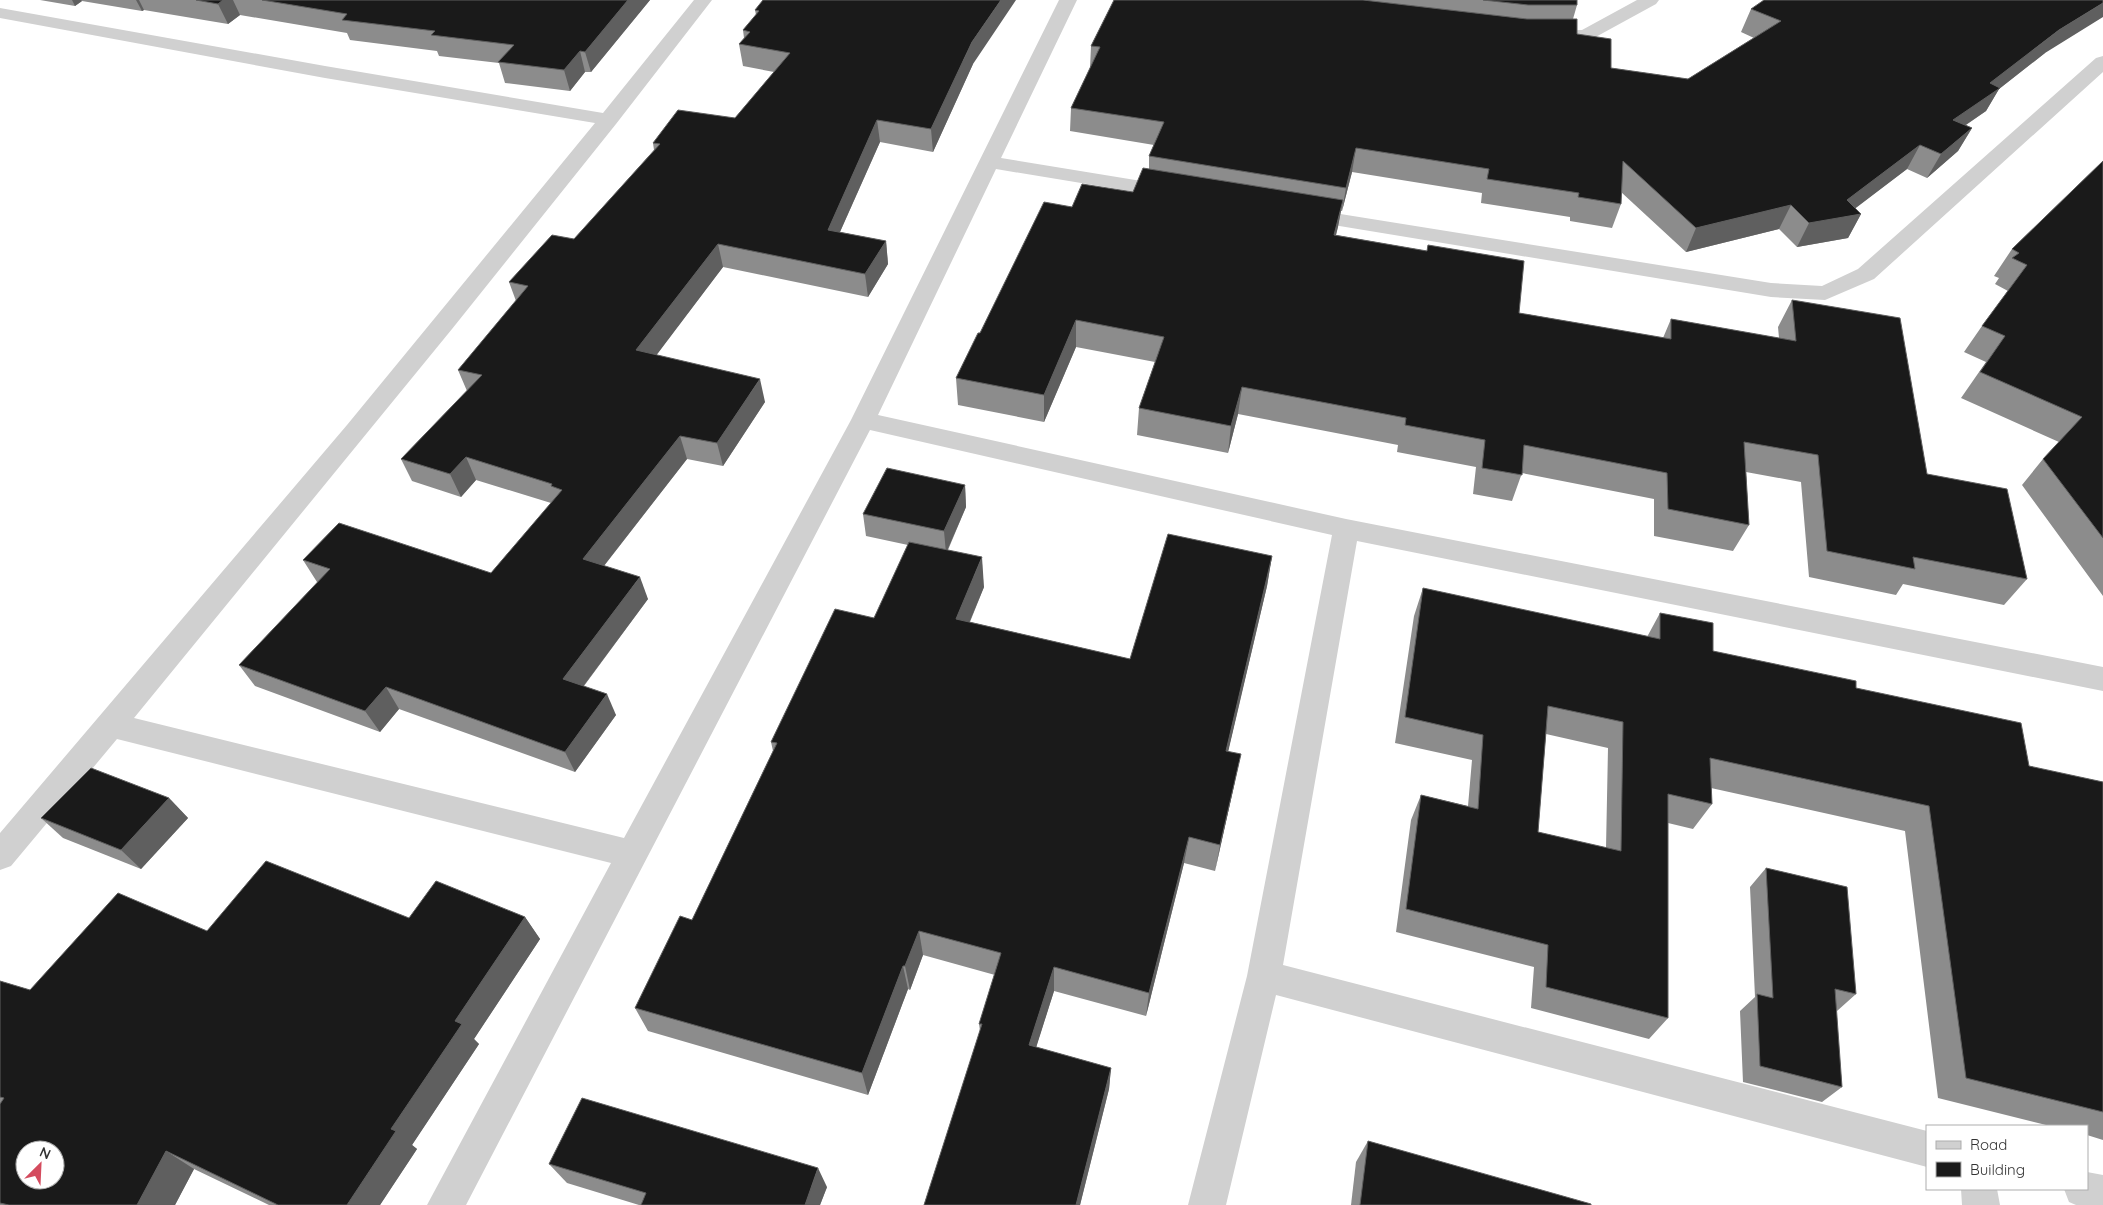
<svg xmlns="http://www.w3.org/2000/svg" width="2103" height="1205" font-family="Quicksand,sans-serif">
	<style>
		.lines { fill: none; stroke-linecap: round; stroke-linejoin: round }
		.minor { fill: #d0d0d0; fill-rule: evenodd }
		.wall { fill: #8c8c8c; fill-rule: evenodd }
		.shaded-wall { fill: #5f5f5f }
		.building { fill: #1a1a1a; stroke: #5f5f5f; fill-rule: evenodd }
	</style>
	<rect width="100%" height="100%" fill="#fff"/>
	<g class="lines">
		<g class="minor">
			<path d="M694 0H712L616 124 452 329 134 718 624 838 851 420 1059 0H1077L1001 158 1172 186 1179 188 1182 192 1179 196 1172 198 996 169 878 415 1346 519 2103 667V691L1357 541 1283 965 1927 1131V1167L1276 995 1226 1205H1188L1247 976 1332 535 870 430 466 1205H427L611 863 117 739 11 866 0 870V833L347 425 595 123 325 78 0 18V8L325 66 603 113Z"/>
			<path d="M1637 0H1659L1656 4 1592 39 1544 40 1538 39 1535 35 1538 31 1582 30Z"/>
			<path d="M2103 56V72L1874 279 1825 300 1771 297 1303 220 1296 218 1292 214 1296 210 1303 208 1771 283 1822 286 1858 269 2096 58Z"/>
			<path d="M2087 1172 2103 1175V1205H2076L2069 1202 2064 1189H2087Z"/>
			<path d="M1961 1189H1997L2000 1205H1962Z"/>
		</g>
	</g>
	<g class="wall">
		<path d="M40 0H650L591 72H585L570 91 505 83 499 63 439 56 437 51 350 40 347 33 240 15 228 24 144 10 142 11 82 1 75 6Z"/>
		<path d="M1114 0H1577V5L1573 19 1577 34 1611 68 1688 79 1754 38 1741 32 1751 9 2045 53 1999 89 1986 111 1966 125 1972 128 1958 151 1927 178 1907 169 1855 208 1861 214 1848 238 1797 247 1779 229 1686 252 1621 192V204L1612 228 1570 221V217L1481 203 1482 193 1352 172 1342 211H1341L1336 235 1427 251 1428 245 1519 313 1663 338 1671 319 1779 338 1778 327 1792 300 1927 474 2027 579 2004 605 1903 584 1896 595 1809 577 1801 482 1746 472 1749 525 1733 551 1654 536V499L1522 473 1512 501 1473 494 1476 467 1397 452 1398 445 1238 414 1228 453 1137 435 1139 408 1155 362 1076 347 1044 422 958 405 956 378 980 333 1072 207 1133 192 1149 169V156L1154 145 1070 131 1071 108 1090 68 1091 46Z"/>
		<path d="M755 10 973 64 933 152 880 142 840 232 886 241 888 264 868 297 723 267 656 355 765 402 723 466 687 459 604 566 648 599 584 686 616 715 575 772 399 709 380 732 255 686 239 665 318 582H317L303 560 491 573 551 503 476 480 461 497 412 481 401 459 467 391 458 370 516 301 509 282 574 239 654 150 653 143 735 118 774 72 743 66 739 44 744 38 743 30 756 15Z"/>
		<path d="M2103 161V596L2022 485 2043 459 2059 442 1961 398 1986 362 1964 352 1982 326 2008 291 1995 284 1999 278 1994 276 2012 249Z"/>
		<path d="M965 485 966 507 948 550 984 587 970 622 1130 659 1272 556 1267 586 1228 751 1235 781 1215 871 1184 863 1146 1016 1054 991 1036 1047 1111 1068 1109 1089 1080 1205H924L980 1031 979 1024 995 975 923 955 910 990 908 989 868 1095 648 1031 635 1008 692 920 773 751 771 742 874 618 908 545 866 536 863 514Z"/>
		<path d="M1423 588 1647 637 1660 613 1713 651 1856 688 2029 766 2103 782V1140L2087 1135V1126H2050L1938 1098 1905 831 1711 788 1712 804 1693 829 1668 823V1018L1649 1039 1531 1008 1534 967 1396 932 1411 820 1421 795 1468 806 1472 760 1395 743 1414 616ZM1546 734 1608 748 1606 848 1538 832Z"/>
		<path d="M169 798 188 818 141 869 63 838 41 818Z"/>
		<path d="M1766 868 1856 994 1837 1011H1836L1842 1087 1822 1102 1743 1082 1740 1011 1755 997 1750 887Z"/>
		<path d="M525 917 540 939 474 1039 479 1044 412 1145 417 1149 380 1205H269L194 1169 175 1205H0V981L30 990 207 931 409 918Z"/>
		<path d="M1368 1141 1591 1205H1351L1356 1162Z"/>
		<path d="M549 1164 827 1187 820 1205H639L567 1183Z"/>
	</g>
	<g class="shaded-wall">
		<path d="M72 0H81L82 1 75 6Z"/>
		<path d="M136 0H139L144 10 142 11Z"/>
		<path d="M223 0H233L240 15 228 24 218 4Z"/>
		<path d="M628 0H650L591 72 585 52Z"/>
		<path d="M1001 0H1016L973 64 933 152 931 129 972 42Z"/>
		<path d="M2103 3V17L2045 53 1999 89 1986 111 1939 143 1953 120 1990 83 2059 30Z"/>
		<path d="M580 51 585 72 570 91 564 70Z"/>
		<path d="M877 120 880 142 831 252 828 230Z"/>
		<path d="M1972 128 1958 151 1927 178 1941 154Z"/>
		<path d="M1920 145 1907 169 1844 217 1861 214 1848 238 1797 247 1809 223 1847 200Z"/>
		<path d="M1356 148 1352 172 1342 211 1346 188Z"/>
		<path d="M1343 200 1338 227 1329 262 1334 235Z"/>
		<path d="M1791 205 1779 229 1686 252 1696 228Z"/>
		<path d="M886 241 888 264 868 297 865 274Z"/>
		<path d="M718 244 723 267 643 373 636 350Z"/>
		<path d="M1076 320V347L1044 422V395Z"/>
		<path d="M760 379 765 402 723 466 717 443Z"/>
		<path d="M1242 387 1238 414 1228 453 1231 426Z"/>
		<path d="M680 436 687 459 592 581 583 559Z"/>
		<path d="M466 457 476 480 461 497 450 474Z"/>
		<path d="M965 485 966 507 946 553 944 531Z"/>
		<path d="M1272 556 1267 586 1222 778 1226 751Z"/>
		<path d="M982 557 984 587 959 647 956 619Z"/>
		<path d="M640 577 648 599 573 700 563 679Z"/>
		<path d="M386 687 399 709 380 732 365 711Z"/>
		<path d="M607 694 616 715 575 772 565 752Z"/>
		<path d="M1241 754 1215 871 1220 845Z"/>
		<path d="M169 798 188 818 141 869 121 850Z"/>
		<path d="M1189 837 1184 863 1146 1016 1149 993Z"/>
		<path d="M525 917 540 939 474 1039 479 1044 412 1145 417 1149 380 1205H347L391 1129 455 1021Z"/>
		<path d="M919 931 923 955 910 990 905 966Z"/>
		<path d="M903 966 908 989 868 1095 862 1073Z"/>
		<path d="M1054 967V991L1030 1067 1029 1045Z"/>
		<path d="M1111 1068 1109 1089 1080 1205H1076Z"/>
		<path d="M166 1151 194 1169 175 1205H137Z"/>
		<path d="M818 1168 827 1187 820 1205H805Z"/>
	</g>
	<g class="building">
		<path d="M196 0H223L218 4Z"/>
		<path d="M262 0H628L585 52 580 51 564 70 498 62 514 45 431 35 435 31 342 20 347 14Z"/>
		<path d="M763 0H1001L972 42 931 129 877 120 828 230 886 241 865 274 718 244 636 350 760 379 717 443 680 436 583 559 640 577 563 679 607 694 565 752 386 687 365 711 239 665 330 569 303 560 339 523 491 573 562 490 551 486 552 484 466 457 450 474 401 459 482 375 458 370 528 286 509 282 552 235 574 239 660 144 653 143 678 110 735 118 790 53 739 44 750 32 743 30 759 11 755 10Z"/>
		<path d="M1114 0H1363L1527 19H1577V34L1611 39V68L1688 79 1781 21 1751 9 1764 0H2103V3L2059 30 1990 83 2000 88 1953 120 1972 128 1941 154 1920 145 1847 200 1861 214 1809 223 1791 205 1696 228 1623 161 1621 204 1578 197 1579 193 1487 179 1489 169 1356 148 1346 188 1149 156 1164 122 1071 108 1100 47 1091 46Z"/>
		<path d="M1483 0H1577V5H1528Z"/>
		<path d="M2103 161V538L2043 459 2082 417 1980 372 2005 336 1982 326 2027 265 2012 258 2019 253 2012 249Z"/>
		<path d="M1143 168 1343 200 1334 235 1427 251 1428 245 1524 261 1519 313 1671 339V319L1796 341 1792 300 1900 318 1927 474 2007 489 2027 579 1913 557 1915 569 1827 551 1818 455 1744 442 1749 525 1668 509 1667 473 1524 445 1522 475 1482 468 1485 440 1405 425 1406 418 1242 387 1231 426 1139 408 1164 337 1076 320 1044 395 956 378 978 333H980L1044 202 1072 207 1082 184 1133 192Z"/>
		<path d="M887 468 965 485 944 531 863 514Z"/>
		<path d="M1168 534 1272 556 1226 751 1241 754 1220 845 1189 837 1149 993 1054 967 1029 1045 1111 1068 1076 1205H924L982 1024H979L1001 953 919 931 905 966H903L862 1073 635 1008 680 916 692 920 777 743 771 742 835 609 874 618 909 542 982 557 956 619 1130 659Z"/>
		<path d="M1423 588 1660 639V613L1713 623V651L1856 681V688L2021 723 2029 766 2103 782V1112L1966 1078 1929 806 1710 758 1712 804 1668 794V1018L1546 987 1548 945 1406 909 1421 795 1478 809 1483 735 1405 717ZM1548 706 1623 722 1621 851 1538 832Z"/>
		<path d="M91 768 169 798 121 850 41 818Z"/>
		<path d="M266 861 409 918 436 881 525 917 455 1021 462 1024 391 1129 396 1131 347 1205H278L166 1151 137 1205H9L0 1203V1104L4 1098 0 1097V981L30 990 118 893 207 931ZM25 1150H55V1180H25Z"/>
		<path d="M1766 868 1847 887 1856 994 1835 989 1842 1087 1760 1066 1757 994 1773 998Z"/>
		<path d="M582 1098 818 1168 805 1205H641L646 1193 549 1164Z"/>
		<path d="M1368 1141 1591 1204V1205H1360Z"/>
	</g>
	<rect x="1926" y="1125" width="162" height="65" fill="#ffffff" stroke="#adadad"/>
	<rect x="1936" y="1141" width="25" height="8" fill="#d0d0d0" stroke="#adadad"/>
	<text x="1970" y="1150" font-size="15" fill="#333333">Road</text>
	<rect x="1936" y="1162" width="25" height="15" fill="#1a1a1a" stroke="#adadad"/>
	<text x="1970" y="1175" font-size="15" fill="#333333">Building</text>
	<g transform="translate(40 1165) rotate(24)"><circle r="24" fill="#ffffff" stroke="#adadad"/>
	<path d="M0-4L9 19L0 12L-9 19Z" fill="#d44b5e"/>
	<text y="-8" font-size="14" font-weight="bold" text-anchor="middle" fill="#333333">N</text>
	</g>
</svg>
